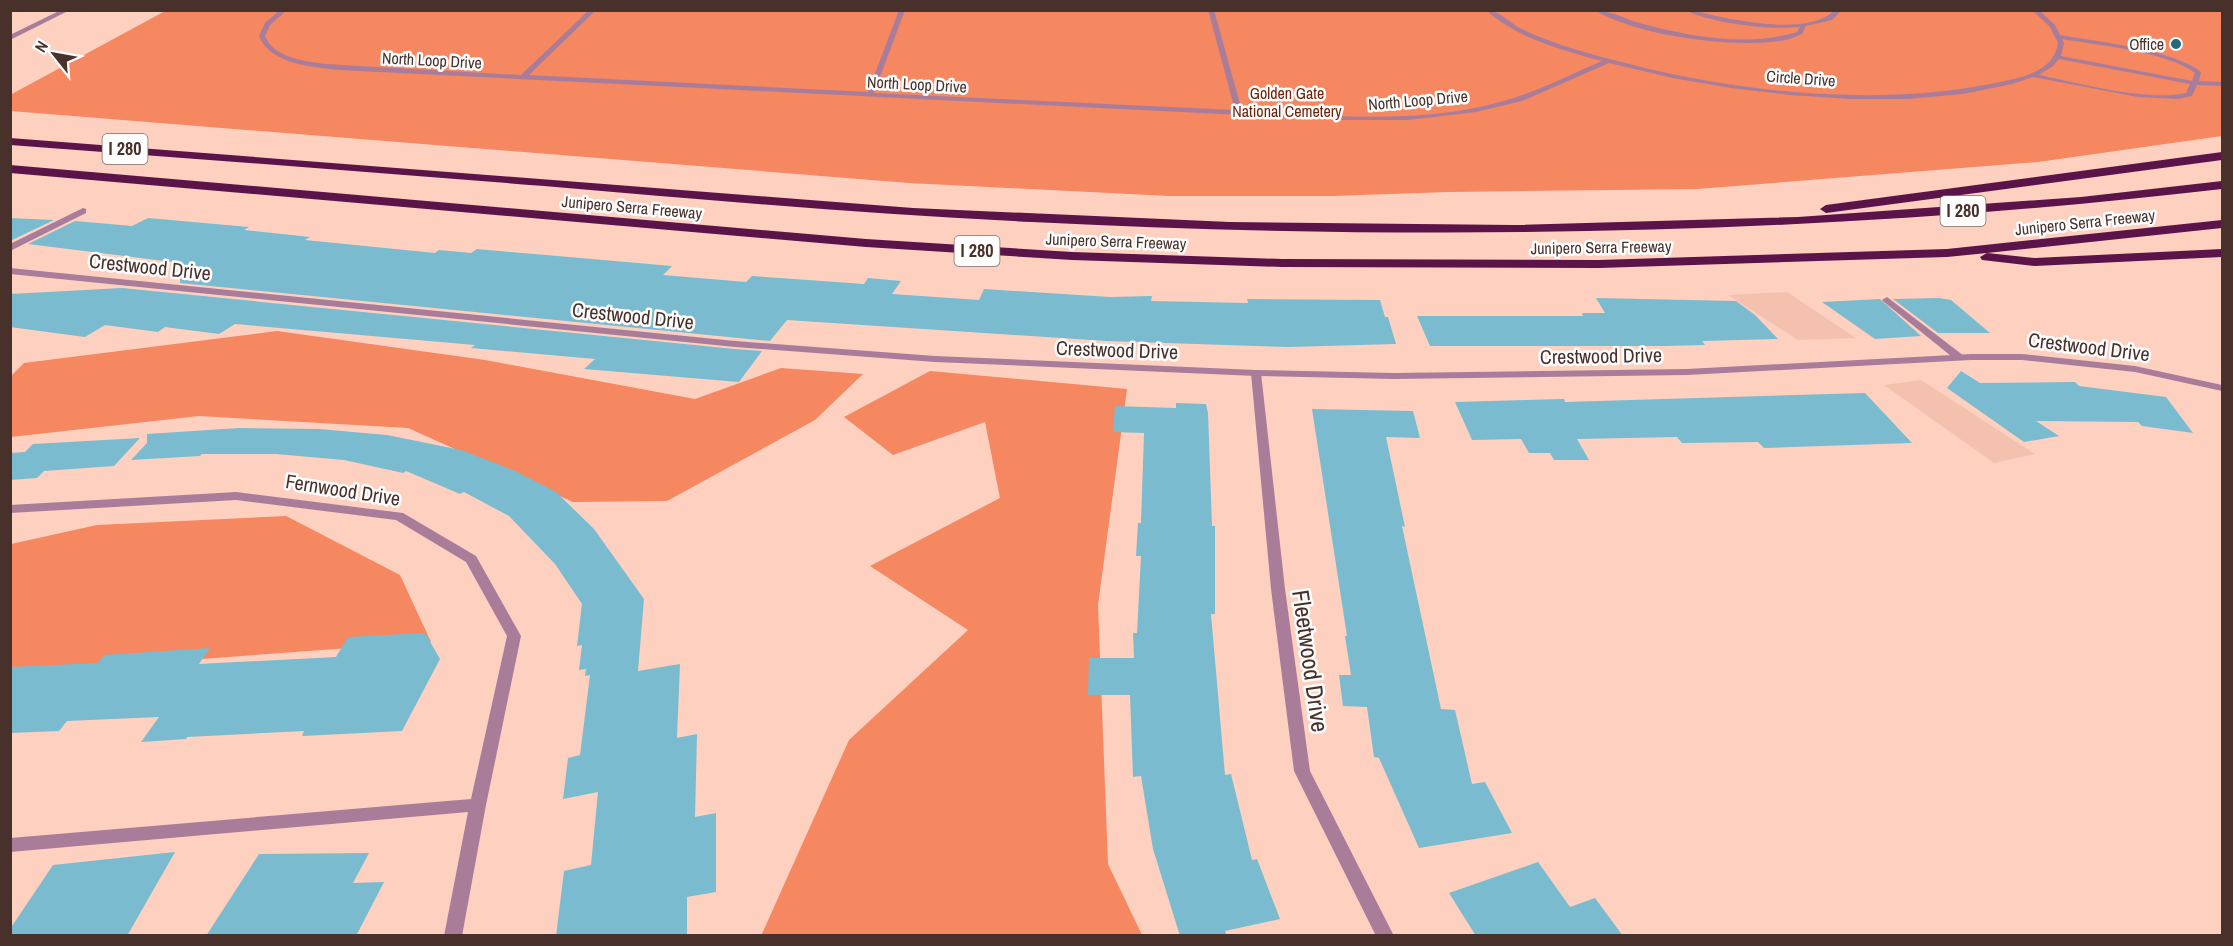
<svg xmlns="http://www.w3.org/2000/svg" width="2233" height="946" font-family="'Archivo Narrow',sans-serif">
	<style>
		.built { fill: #f4c1af }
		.green { fill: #f58761 }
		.building { fill: #7bbbcf }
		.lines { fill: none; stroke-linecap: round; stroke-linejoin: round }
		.service { fill: #a97d9a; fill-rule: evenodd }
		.minor { fill: #a97d9a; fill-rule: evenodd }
		.tertiary { fill: #a97d9a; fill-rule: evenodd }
		.motorway { fill: #5b144a; fill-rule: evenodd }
		.poi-dot { fill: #25687b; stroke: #fdfdfd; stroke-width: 2 }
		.labels { text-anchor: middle; stroke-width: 5; stroke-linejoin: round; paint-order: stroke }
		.far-poi-label { font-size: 16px; fill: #48312a; stroke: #fdfdfd; text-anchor: end }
		.far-street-label { font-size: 16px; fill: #48312a; stroke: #fdfdfd }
		.far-park-label { font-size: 16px; fill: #6c2508; stroke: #fdfdfd }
		.shield { fill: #fdfdfd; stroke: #7e6e69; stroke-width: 1.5 }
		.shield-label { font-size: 18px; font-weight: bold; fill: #48312a }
		.street-label { font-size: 20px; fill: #48312a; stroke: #fdfdfd }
		.near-street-label { font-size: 24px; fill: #48312a; stroke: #fdfdfd }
	</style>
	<rect width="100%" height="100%" fill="#fed0c0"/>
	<g class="built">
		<path d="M1787 292 1856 338 1798 340 1728 295Z"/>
		<path d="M1921 380 2035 454 1994 463 1884 385Z"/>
	</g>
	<g class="green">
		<path d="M167 10 2222 11V136L2038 162 1697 189 1448 192 1332 196H1169L909 183 11 111 10 95Z"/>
		<path d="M277 331 485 360 695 399 781 368 863 374 815 420 667 501 573 502 408 428 199 416 11 437V376L24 363Z"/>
		<path d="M930 371 1127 389 1098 605 1108 864 1142 935 761 936 849 740 968 630 870 566 1000 498 985 422 893 455 844 417Z"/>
		<path d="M286 516 400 575 431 642 11 673V544L97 525Z"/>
	</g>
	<g class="building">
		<path d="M10 218 54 220 10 241Z"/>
		<path d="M148 218 249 227 244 230 310 237 305 240 435 253 439 250 471 253 477 249 672 266 663 275 746 282 752 276 864 284 868 278 901 281 892 294 979 300 984 289 1110 297 1152 296 1151 301 1248 303 1247 299 1380 300 1385 317H1388L1396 344 1289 347 1106 341 787 320 770 341 180 283 181 263 28 244 75 221 132 226Z"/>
		<path d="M122 288 735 349 762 351 739 382 584 369 595 359 471 348 475 345 235 324 219 334 165 327 158 332 105 325 85 337 10 327V294Z"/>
		<path d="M1596 298 1736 301 1755 315 1778 339 1702 341 1705 345 1665 346H1430L1417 316H1583L1582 313H1605Z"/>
		<path d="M1939 298 1951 300 1990 333H1938L1893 299Z"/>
		<path d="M1880 299 1921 336 1875 339 1822 302Z"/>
		<path d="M1961 371 1980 383 2075 382 2079 386 2166 397 2193 433 2142 426 2138 422 2036 421 2059 436 2024 442 1947 388Z"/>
		<path d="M1865 393 1912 443 1764 448 1758 442 1682 443 1677 437 1577 439 1589 460H1554L1550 453H1529L1521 439 1472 440 1455 402 1564 399 1565 402Z"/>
		<path d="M1176 403 1206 404 1208 413 1212 526H1215V614H1211L1225 775 1231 774 1252 860 1257 859 1280 919 1225 931 1227 936H1180L1153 849 1141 776 1133 777 1130 695H1088L1089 658H1134L1133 633H1137L1141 556H1136L1138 523H1141L1144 433 1113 432 1115 406 1176 408Z"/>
		<path d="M1312 409 1413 411 1420 438 1386 437 1405 527 1402 526 1441 709 1455 710 1472 784 1485 782 1512 833 1419 848 1379 758 1374 757 1367 707 1343 706 1339 675H1351L1345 636H1347Z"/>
		<path d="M239 428 319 429 387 435 461 450 515 471 556 492 594 529 644 599 638 671 680 664 677 738 697 734 695 817 716 813V892L687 897V936H556L564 871 591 865 598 792 563 799 568 758 580 755 590 675 585 676 586 669 579 670 582 645 577 646 582 604 555 564 509 516 464 492 460 494 406 471 403 473 344 460 276 454H202L200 456 131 460 147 443V434Z"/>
		<path d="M140 438 114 466 44 471 37 478 10 480V453L25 452 33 444Z"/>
		<path d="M425 633 440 659 402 731 302 736 304 731 187 737 186 739 141 742 159 717 67 721 59 731 10 733V667L98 663 104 655 210 648 199 664 336 657 348 637Z"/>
		<path d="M175 852 127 936H10V929L53 865Z"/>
		<path d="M369 853 353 883 384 882 356 936H206L259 854Z"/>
		<path d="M1538 862 1570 907 1595 898 1623 936H1476L1449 893Z"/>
	</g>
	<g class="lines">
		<path class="service" d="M1887 297 1964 356 1965 358 1964 360H1956L1884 302 1882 300Z"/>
		<g class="minor">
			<path d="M61 10H70L10 40V35Z"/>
			<path d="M280 10H287L270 25 265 36C274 58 304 61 325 64L521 75 589 10H596L529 75 868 92 899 10H905L874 93 1235 110 1208 10H1214L1242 111C1326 115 1414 125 1496 103 1533 94 1567 76 1602 61 1562 50 1518 39 1486 10 1498 10 1508 21 1518 27 1549 43 1586 53 1621 62 1736 92 1872 107 1990 84 2015 79 2054 74 2058 43L2050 27 2032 10H2039L2055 25 2060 35C2098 42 2172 49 2201 72L2199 81 2222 82V86L2197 85 2192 96 2178 99 2138 97 2033 77 2012 84 1963 94 1908 99H1850L1790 95 1731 88 1673 78 1609 63 1522 101 1476 112 1408 120H1341L339 70C312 67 270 64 259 36L265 23ZM2062 39C2097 45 2168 52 2195 73L2192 81 2061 56 2064 43ZM2059 59 2190 84 2186 93C2148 102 2078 83 2039 75L2053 66Z"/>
			<path d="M1594 10C1611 10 1627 20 1643 24 1691 37 1749 47 1797 32L1800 27C1767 30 1715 24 1684 10 1697 10 1709 15 1721 17 1752 23 1811 34 1835 10H1842L1832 20 1806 26 1802 34C1795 37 1788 40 1780 41 1730 48 1638 36 1594 10Z"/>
			<path d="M83 208 86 209V213L10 251V244Z"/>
			<path d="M1256 370 1261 373 1285 589 1310 771 1394 936H1376L1294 771 1271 589 1251 373Z"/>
			<path d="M236 492 403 513 476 556 521 636 486 805 462 936H444L468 812 10 852V838L471 799 507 636 466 562 396 520 236 500 10 513V505Z"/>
		</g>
		<path class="tertiary" d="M10 268 735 341 935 356 1256 370 1394 373 1687 369 1971 354H2022L2135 366 2222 385V391L2135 372 2022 360H1971L1687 375 1394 379 1256 376 935 362 735 347 10 274Z"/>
		<g class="motorway">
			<path d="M10 138 913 208 1230 222 1514 225 1798 217 2081 197 2222 181V189C1827 235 1430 242 1032 222 869 214 706 200 544 186 366 172 188 158 10 145Z"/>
			<path d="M2222 152V160L1826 213 1820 209 1826 205Z"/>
			<path d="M10 165 866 239 1072 252 1282 259 1599 260 1947 249 2222 220V228L1987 253 2035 258 2222 249V257L2035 266 1982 260 1980 257 1987 253 1947 257 1599 268 1282 267 1072 260 866 247 10 173Z"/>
		</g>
	</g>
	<circle class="poi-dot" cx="2176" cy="44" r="6"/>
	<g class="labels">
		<g class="far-poi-label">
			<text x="2164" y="50">Office</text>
		</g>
		<g class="far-street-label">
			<text transform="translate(432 60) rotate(3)" y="6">North Loop Drive</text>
			<text transform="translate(1801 78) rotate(4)" y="6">Circle Drive</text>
			<text transform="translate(917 84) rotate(3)" y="6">North Loop Drive</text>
			<text transform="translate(1418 100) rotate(-5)" y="6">North Loop Drive</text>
			<text transform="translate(632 207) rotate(5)" y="6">Junipero Serra Freeway</text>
			<text transform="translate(2085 222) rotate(-6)" y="6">Junipero Serra Freeway</text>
			<text transform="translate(1116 241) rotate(2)" y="6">Junipero Serra Freeway</text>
			<text transform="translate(1601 247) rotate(-1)" y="6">Junipero Serra Freeway</text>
		</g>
		<g class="far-park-label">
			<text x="1287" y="99">Golden Gate<tspan x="1287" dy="18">National Cemetery</tspan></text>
		</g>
		<g class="shield">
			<rect x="102.5" y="134" width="45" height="30" rx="4.5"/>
			<rect x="1940.5" y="196" width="45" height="30" rx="4.5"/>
			<rect x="954.5" y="236" width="45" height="30" rx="4.5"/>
		</g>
		<g class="shield-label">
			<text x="125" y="155">I 280</text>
			<text x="1963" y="217">I 280</text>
			<text x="977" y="257">I 280</text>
		</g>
		<g class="street-label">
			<text transform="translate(150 267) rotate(6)" y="7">Crestwood Drive</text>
			<text transform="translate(633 316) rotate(6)" y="7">Crestwood Drive</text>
			<text transform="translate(2089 347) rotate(7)" y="7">Crestwood Drive</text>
			<text transform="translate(1117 350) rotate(2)" y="7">Crestwood Drive</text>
			<text transform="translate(1601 356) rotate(-1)" y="7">Crestwood Drive</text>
			<text transform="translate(343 490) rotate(9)" y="7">Fernwood Drive</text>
		</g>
		<g class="near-street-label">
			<text transform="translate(1310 661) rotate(82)" y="8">Fleetwood Drive</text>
		</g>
	</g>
	<rect width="2233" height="946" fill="none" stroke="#48312a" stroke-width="24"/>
	<g transform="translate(54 54) rotate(301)" stroke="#fdfdfd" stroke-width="4.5" paint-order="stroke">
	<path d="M0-4.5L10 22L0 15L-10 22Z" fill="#48312a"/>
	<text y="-9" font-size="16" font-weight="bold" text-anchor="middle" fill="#48312a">N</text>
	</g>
</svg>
